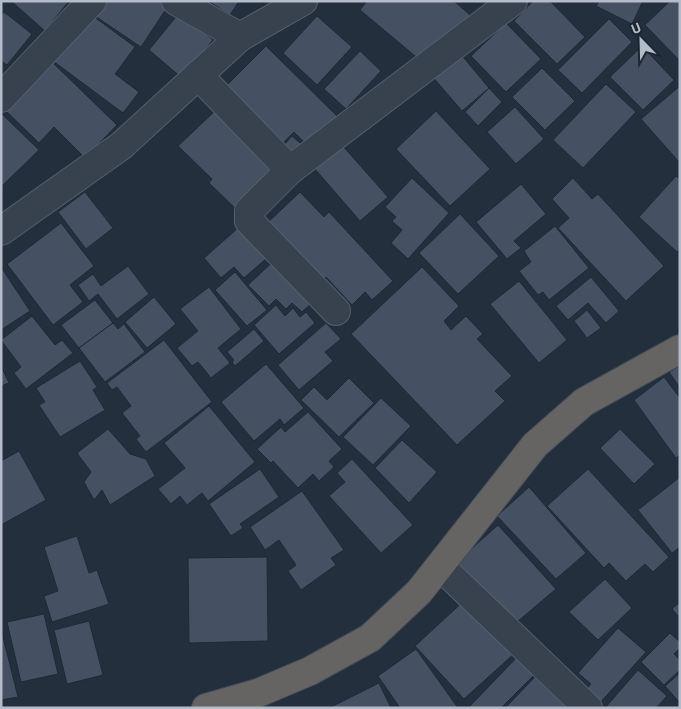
<svg xmlns="http://www.w3.org/2000/svg" width="681" height="709" font-family="'Titillium Web',sans-serif">
	<style>
		.building { fill: #455162; stroke: #1f2835 }
		.lines { fill: none; stroke-linecap: round; stroke-linejoin: round }
		.minor-casing { stroke: #565f6c; stroke-width: 30 }
		.trunk-casing { stroke: #434c59; stroke-width: 30 }
		.minor { stroke: #38414e; stroke-width: 28 }
		.trunk { stroke: #656462; stroke-width: 28 }
	</style>
	<rect width="100%" height="100%" fill="#242f3e"/>
	<g class="building">
		<path d="M11 1H69L45 31Z"/>
		<path d="M105 1H161L168 6 141 47 95 16Z"/>
		<path d="M208 1H239L230 15Z"/>
		<path d="M367 1H454L470 15 427 66 360 10Z"/>
		<path d="M533 1H550L585 37 557 64 514 21Z"/>
		<path d="M599 1H643L632 24 596 6Z"/>
		<path d="M670 1H680V61L645 25Z"/>
		<path d="M4 12 32 34 7 65 1 61V16Z"/>
		<path d="M180 12 213 40 182 78 149 50Z"/>
		<path d="M89 13 135 47 115 74 139 92 123 113 53 61Z"/>
		<path d="M317 16 352 47 317 85 283 53Z"/>
		<path d="M609 19 632 42 582 93 558 70Z"/>
		<path d="M506 23 541 59 506 92 471 56Z"/>
		<path d="M266 46 337 116 308 146 294 132 282 144 224 88Z"/>
		<path d="M642 46 674 80 643 110 610 77Z"/>
		<path d="M360 51 381 71 346 109 324 89Z"/>
		<path d="M459 52 489 88 462 111 432 76Z"/>
		<path d="M49 59 117 125 85 158 54 127 39 143 2 107Z"/>
		<path d="M542 68 575 101 545 130 512 97Z"/>
		<path d="M606 84 636 112 583 168 553 140Z"/>
		<path d="M680 86V163L641 119Z"/>
		<path d="M489 88 502 102 478 126 465 112Z"/>
		<path d="M515 107 544 139 516 164 487 132Z"/>
		<path d="M217 109 280 172 239 212 209 183 212 179 178 146Z"/>
		<path d="M436 111 490 169 450 206 396 149Z"/>
		<path d="M1 113 39 150 1 187Z"/>
		<path d="M292 136 307 149 292 164 280 149Z"/>
		<path d="M342 145 388 197 360 221 315 169Z"/>
		<path d="M676 176 680 179V249L677 252 639 217Z"/>
		<path d="M412 178 449 213 408 259 391 243 402 230 392 221 396 217 385 207Z"/>
		<path d="M573 178 592 199 598 194 664 266 626 301 558 228 569 218 552 199Z"/>
		<path d="M521 184 546 214 514 241 521 248 507 259 476 222Z"/>
		<path d="M85 192 113 228 86 249 58 212Z"/>
		<path d="M300 192 324 217 329 212 393 281 372 300 365 292 352 305 326 277 317 286 263 227Z"/>
		<path d="M460 214 499 256 458 294 419 253Z"/>
		<path d="M247 220 275 251 244 278 234 267 221 278 204 258Z"/>
		<path d="M61 223 94 266 70 285 83 302 53 325 7 264Z"/>
		<path d="M555 226 589 268 549 300 543 292 538 295 519 271 531 262 524 251Z"/>
		<path d="M280 255 314 301 302 312 292 303 286 309 276 299 269 306 248 285Z"/>
		<path d="M128 266 149 294 117 319 98 294 89 301 78 285 93 274 101 286Z"/>
		<path d="M1 267 30 311 1 330Z"/>
		<path d="M422 267 459 306 444 321 451 330 466 316 483 334 477 339 512 376 495 391 505 401 457 445 351 334Z"/>
		<path d="M235 272 267 310 247 326 215 290Z"/>
		<path d="M591 277 619 311 606 323 588 303 568 320 556 306Z"/>
		<path d="M519 281 567 340 539 363 490 304Z"/>
		<path d="M209 287 241 329 218 348 230 363 211 378 198 362 192 366 177 348 198 331 180 309Z"/>
		<path d="M154 297 176 324 147 348 125 322Z"/>
		<path d="M95 300 113 323 79 348 61 325Z"/>
		<path d="M276 305 285 316 293 308 300 317 306 312 315 323 279 354 254 325Z"/>
		<path d="M587 310 601 328 587 338 574 321Z"/>
		<path d="M32 316 55 345 62 340 73 353 26 389 14 373 21 367 1 340Z"/>
		<path d="M113 323 118 329 124 324 145 352 105 382 79 348Z"/>
		<path d="M326 323 341 339 325 352 333 361 299 390 278 365Z"/>
		<path d="M254 329 264 341 235 366 232 362 234 360 227 352Z"/>
		<path d="M164 340 212 402 146 452 136 439 140 436 122 413 131 406 117 387 112 390 107 383Z"/>
		<path d="M80 361 97 387 93 390 105 410 60 437 39 405 45 402 36 388Z"/>
		<path d="M266 364 304 408 284 425 280 419 254 441 221 402Z"/>
		<path d="M680 365V388L669 372Z"/>
		<path d="M1 366 9 383 1 386Z"/>
		<path d="M664 377 680 398V455L676 458 634 400Z"/>
		<path d="M349 378 374 403 339 437 301 400 314 387 327 400Z"/>
		<path d="M381 398 411 426 373 465 343 437Z"/>
		<path d="M209 406 255 462 208 501 202 493 187 505 180 496 171 504 158 489 185 468 164 443Z"/>
		<path d="M308 412 342 449 329 461 334 467 319 481 313 474 298 488 273 461 271 463 257 449 281 427 285 432Z"/>
		<path d="M108 429 130 454 146 459 155 476 110 505 102 490 94 500 84 482 91 472 77 453Z"/>
		<path d="M620 429 655 464 634 484 600 448Z"/>
		<path d="M402 440 437 472 409 503 375 468Z"/>
		<path d="M19 451 46 500 1 525V461Z"/>
		<path d="M352 459 413 525 381 553 329 496 345 482 337 473Z"/>
		<path d="M260 469 279 497 240 524 243 528 231 536 209 504Z"/>
		<path d="M588 469 669 557 653 572 645 564 626 581 609 563 604 568 547 506Z"/>
		<path d="M680 477V547L672 553 638 510Z"/>
		<path d="M529 487 586 553 556 579 497 516Z"/>
		<path d="M302 491 344 550 331 558 336 565 301 590 288 571 296 565 279 540 265 550 250 527Z"/>
		<path d="M498 525 556 589 511 627 452 566Z"/>
		<path d="M77 536 89 573 97 570 109 604 52 622 44 596 58 591 44 547Z"/>
		<path d="M267 557 268 641 189 643 188 558Z"/>
		<path d="M605 579 632 608 598 640 569 612Z"/>
		<path d="M467 598 516 652 464 699 415 646Z"/>
		<path d="M680 602V618L672 609Z"/>
		<path d="M44 614 58 674 21 682 7 622Z"/>
		<path d="M89 621 103 675 67 684 54 630Z"/>
		<path d="M618 628 646 652 598 705 584 692 591 684 578 673Z"/>
		<path d="M1 629 18 697 1 700Z"/>
		<path d="M670 633 680 642V648L674 654 680 660V670L664 685 641 662Z"/>
		<path d="M416 649 458 708H400L378 676Z"/>
		<path d="M521 653 538 671 501 708H468Z"/>
		<path d="M638 670 667 696 656 708H605Z"/>
		<path d="M680 673V703L665 686Z"/>
		<path d="M535 677 555 696 560 691 577 708H505Z"/>
		<path d="M379 683 391 708H329Z"/>
	</g>
	<g class="lines">
		<defs>
			<g id="minor">
				<path d="M176 1 240 37"/>
				<path d="M198 75 290 170"/>
				<path d="M1 98 92 1"/>
				<path d="M1 231 121 146 240 37 303 1"/>
				<path d="M336 311 249 221V211L290 170 513 1"/>
				<path d="M440 566 588 708"/>
			</g>
			<path id="trunk" d="M206 708 258 693 310 671 370 638 419 592 535 445 584 402 680 349"/>
		</defs>
		<use href="#minor" class="minor-casing"/>
		<use href="#trunk" class="trunk-casing"/>
		<use href="#minor" class="minor"/>
		<use href="#trunk" class="trunk"/>
	</g>
	<rect width="681" height="709" fill="none" stroke="#b4bcc9" stroke-width="5"/>
	<g transform="translate(641 40) rotate(337)" stroke="#1d2633" stroke-width="4" paint-order="stroke">
	<path d="M0-4L9 19L0 12L-9 19Z" fill="#b4bcc9"/>
	<text y="-8" font-size="14" font-weight="bold" text-anchor="middle" fill="#b4bcc9">U</text>
	</g>
</svg>
